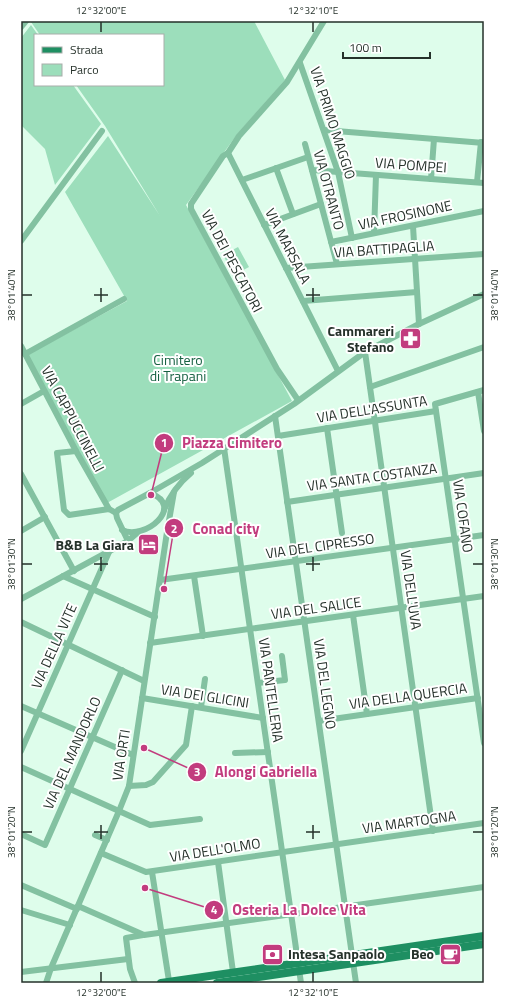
<svg xmlns="http://www.w3.org/2000/svg" width="505" height="1004" font-family="'Titillium Web',sans-serif">
	<style>
		.green { fill: #9cdebb }
		.lines { fill: none; stroke-linecap: round; stroke-linejoin: round }
		.minor { stroke: #83c1a1; stroke-width: 6 }
		.major { stroke: #1e8f62; stroke-width: 8 }
		.ticks { fill: none; stroke: #25312a; stroke-width: 1.5 }
		.labels { text-anchor: middle; stroke-width: 4; stroke-linejoin: round; paint-order: stroke }
		.street-label { font-size: 14px; fill: #25312a; stroke: #fff }
		.poi-label { font-size: 14px; font-weight: bold; fill: #25312a; stroke: #fff; text-anchor: end }
		.park-label { font-size: 14px; fill: #176142; stroke: #fff }
		.leader { fill: none; stroke: #c23c7e; stroke-width: 1.5 }
		.callout-dot { fill: #c23c7e; stroke: #fff; stroke-width: 1.5 }
		.mark-label { font-size: 12px; text-anchor: middle; font-weight: bold; fill: #fff }
		.callout-label { font-size: 15px; text-anchor: middle; font-weight: bold; fill: #c23c7e; stroke: #fff; stroke-width: 4; stroke-linejoin: round; paint-order: stroke }
		.neatline { fill: none; stroke: #25312a; stroke-width: 1.5 }
		.ticks-label { font-size: 10px; text-anchor: middle; fill: #25312a }
	</style>
	<rect width="100%" height="100%" fill="#defdeb"/>
	<g class="green">
		<path d="M32 21H254L285 80 238 133 186 205 292 401 107 503 27 355 127 301 65 192 108 136 160 216 105 126 76 85H163V35H40L31 22Z"/>
		<path d="M31 25 38 35H35V85H73L101 124 55 185 45 149 21 125V38Z"/>
		<path d="M238 247 249 267 234 275 223 255Z"/>
	</g>
	<g class="lines">
		<g class="minor">
			<path d="M21 27 26 21"/>
			<path d="M300 63 338 172 352 238"/>
			<path d="M324 130 484 143"/>
			<path d="M305 144 337 264"/>
			<path d="M228 153 338 371"/>
			<path d="M276 168 293 214"/>
			<path d="M312 170 484 183"/>
			<path d="M431 179 434 139"/>
			<path d="M242 180 308 157"/>
			<path d="M477 182 481 142"/>
			<path d="M264 225 321 204"/>
			<path d="M413 226 419 324"/>
			<path d="M374 233 376 175"/>
			<path d="M21 241 102 131"/>
			<path d="M331 242 484 211"/>
			<path d="M286 268 484 254"/>
			<path d="M303 301 417 292"/>
			<path d="M21 346 76 451 109 509"/>
			<path d="M365 352 433 831"/>
			<path d="M25 354 124 299"/>
			<path d="M370 387 484 347"/>
			<path d="M478 392 484 431"/>
			<path d="M298 400 277 369 191 209V204L223 156 228 153 239 136 287 82 324 21"/>
			<path d="M21 404 44 391"/>
			<path d="M436 411 484 743"/>
			<path d="M275 416 356 983"/>
			<path d="M327 428 342 533"/>
			<path d="M278 436 436 411 435 404 484 390"/>
			<path d="M224 448 301 983"/>
			<path d="M76 451 57 453 64 510 69 515 109 509 116 513"/>
			<path d="M21 474 74 571"/>
			<path d="M287 502 484 473"/>
			<path d="M164 510C170 495 179 483 191 473"/>
			<path d="M122 530C145 541 186 506 150 493"/>
			<path d="M21 531 45 517"/>
			<path d="M128 541 117 518 116 513 118 510 150 493 202 463 294 404 365 352 419 324 484 294"/>
			<path d="M63 576 155 617"/>
			<path d="M194 576 203 636"/>
			<path d="M160 580 484 535"/>
			<path d="M21 599 128 541 137 533"/>
			<path d="M353 615 367 714"/>
			<path d="M21 622 144 681"/>
			<path d="M150 643 484 596"/>
			<path d="M258 683 285 680 282 656"/>
			<path d="M142 698 263 718"/>
			<path d="M21 706 133 755"/>
			<path d="M201 707 205 679"/>
			<path d="M319 721 478 698"/>
			<path d="M21 751 109 552"/>
			<path d="M235 753 268 752"/>
			<path d="M21 767 150 825 200 819"/>
			<path d="M129 786 146 785 153 782 186 745 192 706"/>
			<path d="M21 834 45 845 122 670"/>
			<path d="M95 835 107 840"/>
			<path d="M101 853 146 872 484 823"/>
			<path d="M218 862 233 972"/>
			<path d="M152 872 169 981"/>
			<path d="M21 885 77 909"/>
			<path d="M78 906 144 935 484 887"/>
			<path d="M21 910 70 925"/>
			<path d="M21 972 128 959"/>
			<path d="M46 983 51 968 119 811 129 786 167 532 174 492"/>
			<path d="M135 983 130 969 126 938 143 935"/>
		</g>
		<g class="major">
			<path d="M161 983 484 936"/>
			<path d="M217 983 484 944"/>
		</g>
	</g>
	<path class="ticks" d="M101 22V32M313 22V32M101 288V302M313 288V302M22 295H32M94 295H108M306 295H320M473 295H483M101 557V571M313 557V571M22 564H32M94 564H108M306 564H320M473 564H483M101 825V839M313 825V839M22 832H32M94 832H108M306 832H320M473 832H483M101 972V982M313 972V982"/>
	<defs>
		<symbol id="pharmacy-square" viewBox="-11 -11 22 22"><rect x="-9" y="-9" width="18" height="18" rx="4" fill="#c23c7e" stroke="#fff"/><path d="M-2-6h4v4h4v4h-4v4h-4v-4h-4v-4h4Z" fill="#fff"/></symbol>
		<symbol id="hotel-square" viewBox="-11 -11 22 22"><rect x="-9" y="-9" width="18" height="18" rx="4" fill="#c23c7e" stroke="#fff"/><path d="M-6-4.5h1.5V1H6V5H4.5V3h-9V5H-6ZM-4 0a1.8 1.8 0 1 1 3.6 0ZM.5 0V-2.5h3Q6-2.5 6 0Z" fill="#fff"/></symbol>
		<symbol id="bank-square" viewBox="-11 -11 22 22"><rect x="-9" y="-9" width="18" height="18" rx="4" fill="#c23c7e" stroke="#fff"/><path d="M-6-4H6V4H-6ZM0-2.3a2.3 2.3 0 1 0 0 4.6a2.3 2.3 0 1 0 0-4.6Z" fill="#fff"/></symbol>
		<symbol id="cafe-square" viewBox="-11 -11 22 22"><rect x="-9" y="-9" width="18" height="18" rx="4" fill="#c23c7e" stroke="#fff"/><path d="M-5.5-4.5H6V0H3Q3 3.5 0 3.5H-2.5Q-5.5 3.5-5.5 0ZM3-3.2v2h1.7v-2ZM-6 4.5H4V6H-6Z" fill="#fff"/></symbol>
	</defs>
	<g fill-rule="evenodd">
		<use href="#pharmacy-square" x="398" y="326" width="25" height="25"/>
		<use href="#hotel-square" x="136" y="532" width="25" height="25"/>
		<use href="#bank-square" x="260" y="942" width="25" height="25"/>
		<use href="#cafe-square" x="438" y="942" width="25" height="25"/>
	</g>
	<g class="labels">
		<g class="street-label">
			<text transform="translate(333 123) rotate(72)" y="5">VIA PRIMO MAGGIO</text>
			<text transform="translate(411 165) rotate(4)" y="5">VIA POMPEI</text>
			<text transform="translate(329 190) rotate(75)" y="5">VIA OTRANTO</text>
			<text transform="translate(405 215) rotate(-12)" y="5">VIA FROSINONE</text>
			<text transform="translate(288 246) rotate(63)" y="5">VIA MARSALA</text>
			<text transform="translate(384 249) rotate(-4)" y="5">VIA BATTIPAGLIA</text>
			<text transform="translate(232 261) rotate(62)" y="5">VIA DEI PESCATORI</text>
			<text transform="translate(372 409) rotate(-9)" y="5">VIA DELL'ASSUNTA</text>
			<text transform="translate(73 419) rotate(62)" y="5">VIA CAPPUCCINELLI</text>
			<text transform="translate(372 477) rotate(-8)" y="5">VIA SANTA COSTANZA</text>
			<text transform="translate(463 516) rotate(82)" y="5">VIA COFANO</text>
			<text transform="translate(320 546) rotate(-8)" y="5">VIA DEL CIPRESSO</text>
			<text transform="translate(411 590) rotate(82)" y="5">VIA DELL'UVA</text>
			<text transform="translate(316 608) rotate(-8)" y="5">VIA DEL SALICE</text>
			<text transform="translate(54 646) rotate(-66)" y="5">VIA DELLA VITE</text>
			<text transform="translate(325 684) rotate(82)" y="5">VIA DEL LEGNO</text>
			<text transform="translate(271 690) rotate(82)" y="5">VIA PANTELLERIA</text>
			<text transform="translate(205 696) rotate(9)" y="5">VIA DEI GLICINI</text>
			<text transform="translate(408 696) rotate(-8)" y="5">VIA DELLA QUERCIA</text>
			<text transform="translate(72 753) rotate(-66)" y="5">VIA DEL MANDORLO</text>
			<text transform="translate(121 755) rotate(-81)" y="5">VIA ORTI</text>
			<text transform="translate(409 822) rotate(-8)" y="5">VIA MARTOGNA</text>
			<text transform="translate(215 850) rotate(-9)" y="5">VIA DELL'OLMO</text>
		</g>
		<g class="poi-label">
			<text x="394" y="336">Cammareri<tspan x="394" dy="16">Stefano</tspan></text>
			<text x="134" y="550">B&amp;B La Giara</text>
			<text x="288" y="959" text-anchor="start">Intesa Sanpaolo</text>
			<text x="434" y="959">Beo</text>
		</g>
		<g class="park-label">
			<text x="178" y="365">Cimitero<tspan x="178" dy="16">di Trapani</tspan></text>
		</g>
	</g>
	<path class="leader" d="M151 495L164 443M164 589L174 528M144 748L197 772M145 888L214 910"/>
	<g class="callout-dot">
		<circle cx="151" cy="495" r="4"/>
		<circle cx="164" cy="589" r="4"/>
		<circle cx="144" cy="748" r="4"/>
		<circle cx="145" cy="888" r="4"/>
		<circle cx="164" cy="443" r="10"/>
		<circle cx="174" cy="528" r="10"/>
		<circle cx="197" cy="772" r="10"/>
		<circle cx="214" cy="910" r="10"/>
	</g>
	<g class="mark-label">
		<text x="164" y="447">1</text>
		<text x="174" y="533">2</text>
		<text x="197" y="776">3</text>
		<text x="214" y="914">4</text>
	</g>
	<g class="callout-label">
		<text x="232" y="448">Piazza Cimitero</text>
		<text x="226" y="534">Conad city</text>
		<text x="266" y="777">Alongi Gabriella</text>
		<text x="299" y="915">Osteria La Dolce Vita</text>
	</g>
	<rect width="505" height="1004" fill="none" stroke="#ffffff" stroke-width="44"/>
	<rect x="34" y="34" width="130" height="52" fill="#ffffff" stroke="#a8adaa"/>
	<rect x="42" y="47" width="20" height="6" fill="#1e8f62" stroke="#a8adaa"/>
	<text x="70" y="54" font-size="12" fill="#25312a">Strada</text>
	<rect x="42" y="64" width="20" height="12" fill="#9cdebb" stroke="#a8adaa"/>
	<text x="70" y="74" font-size="12" fill="#25312a">Parco</text>
	<path d="M343 52v6h87v-6" fill="none" stroke="#25312a" stroke-width="2"/>
	<text x="349" y="52" font-size="12" fill="#25312a" stroke="#ffffff" stroke-width="3" paint-order="stroke">100 m</text>
	<rect x="22" y="22" width="461" height="960" class="neatline"/>
	<g class="ticks-label">
		<text x="101" y="14">12°32'00"E</text>
		<text x="313" y="14">12°32'10"E</text>
		<text transform="translate(11 295) rotate(-90)" y="4">38°01'40"N</text>
		<text transform="translate(494 295) rotate(-90)" y="4">38°01'40"N</text>
		<text transform="translate(11 564) rotate(-90)" y="4">38°01'30"N</text>
		<text transform="translate(494 564) rotate(-90)" y="4">38°01'30"N</text>
		<text transform="translate(11 832) rotate(-90)" y="4">38°01'20"N</text>
		<text transform="translate(494 832) rotate(-90)" y="4">38°01'20"N</text>
		<text x="101" y="996">12°32'00"E</text>
		<text x="313" y="996">12°32'10"E</text>
	</g>
</svg>
